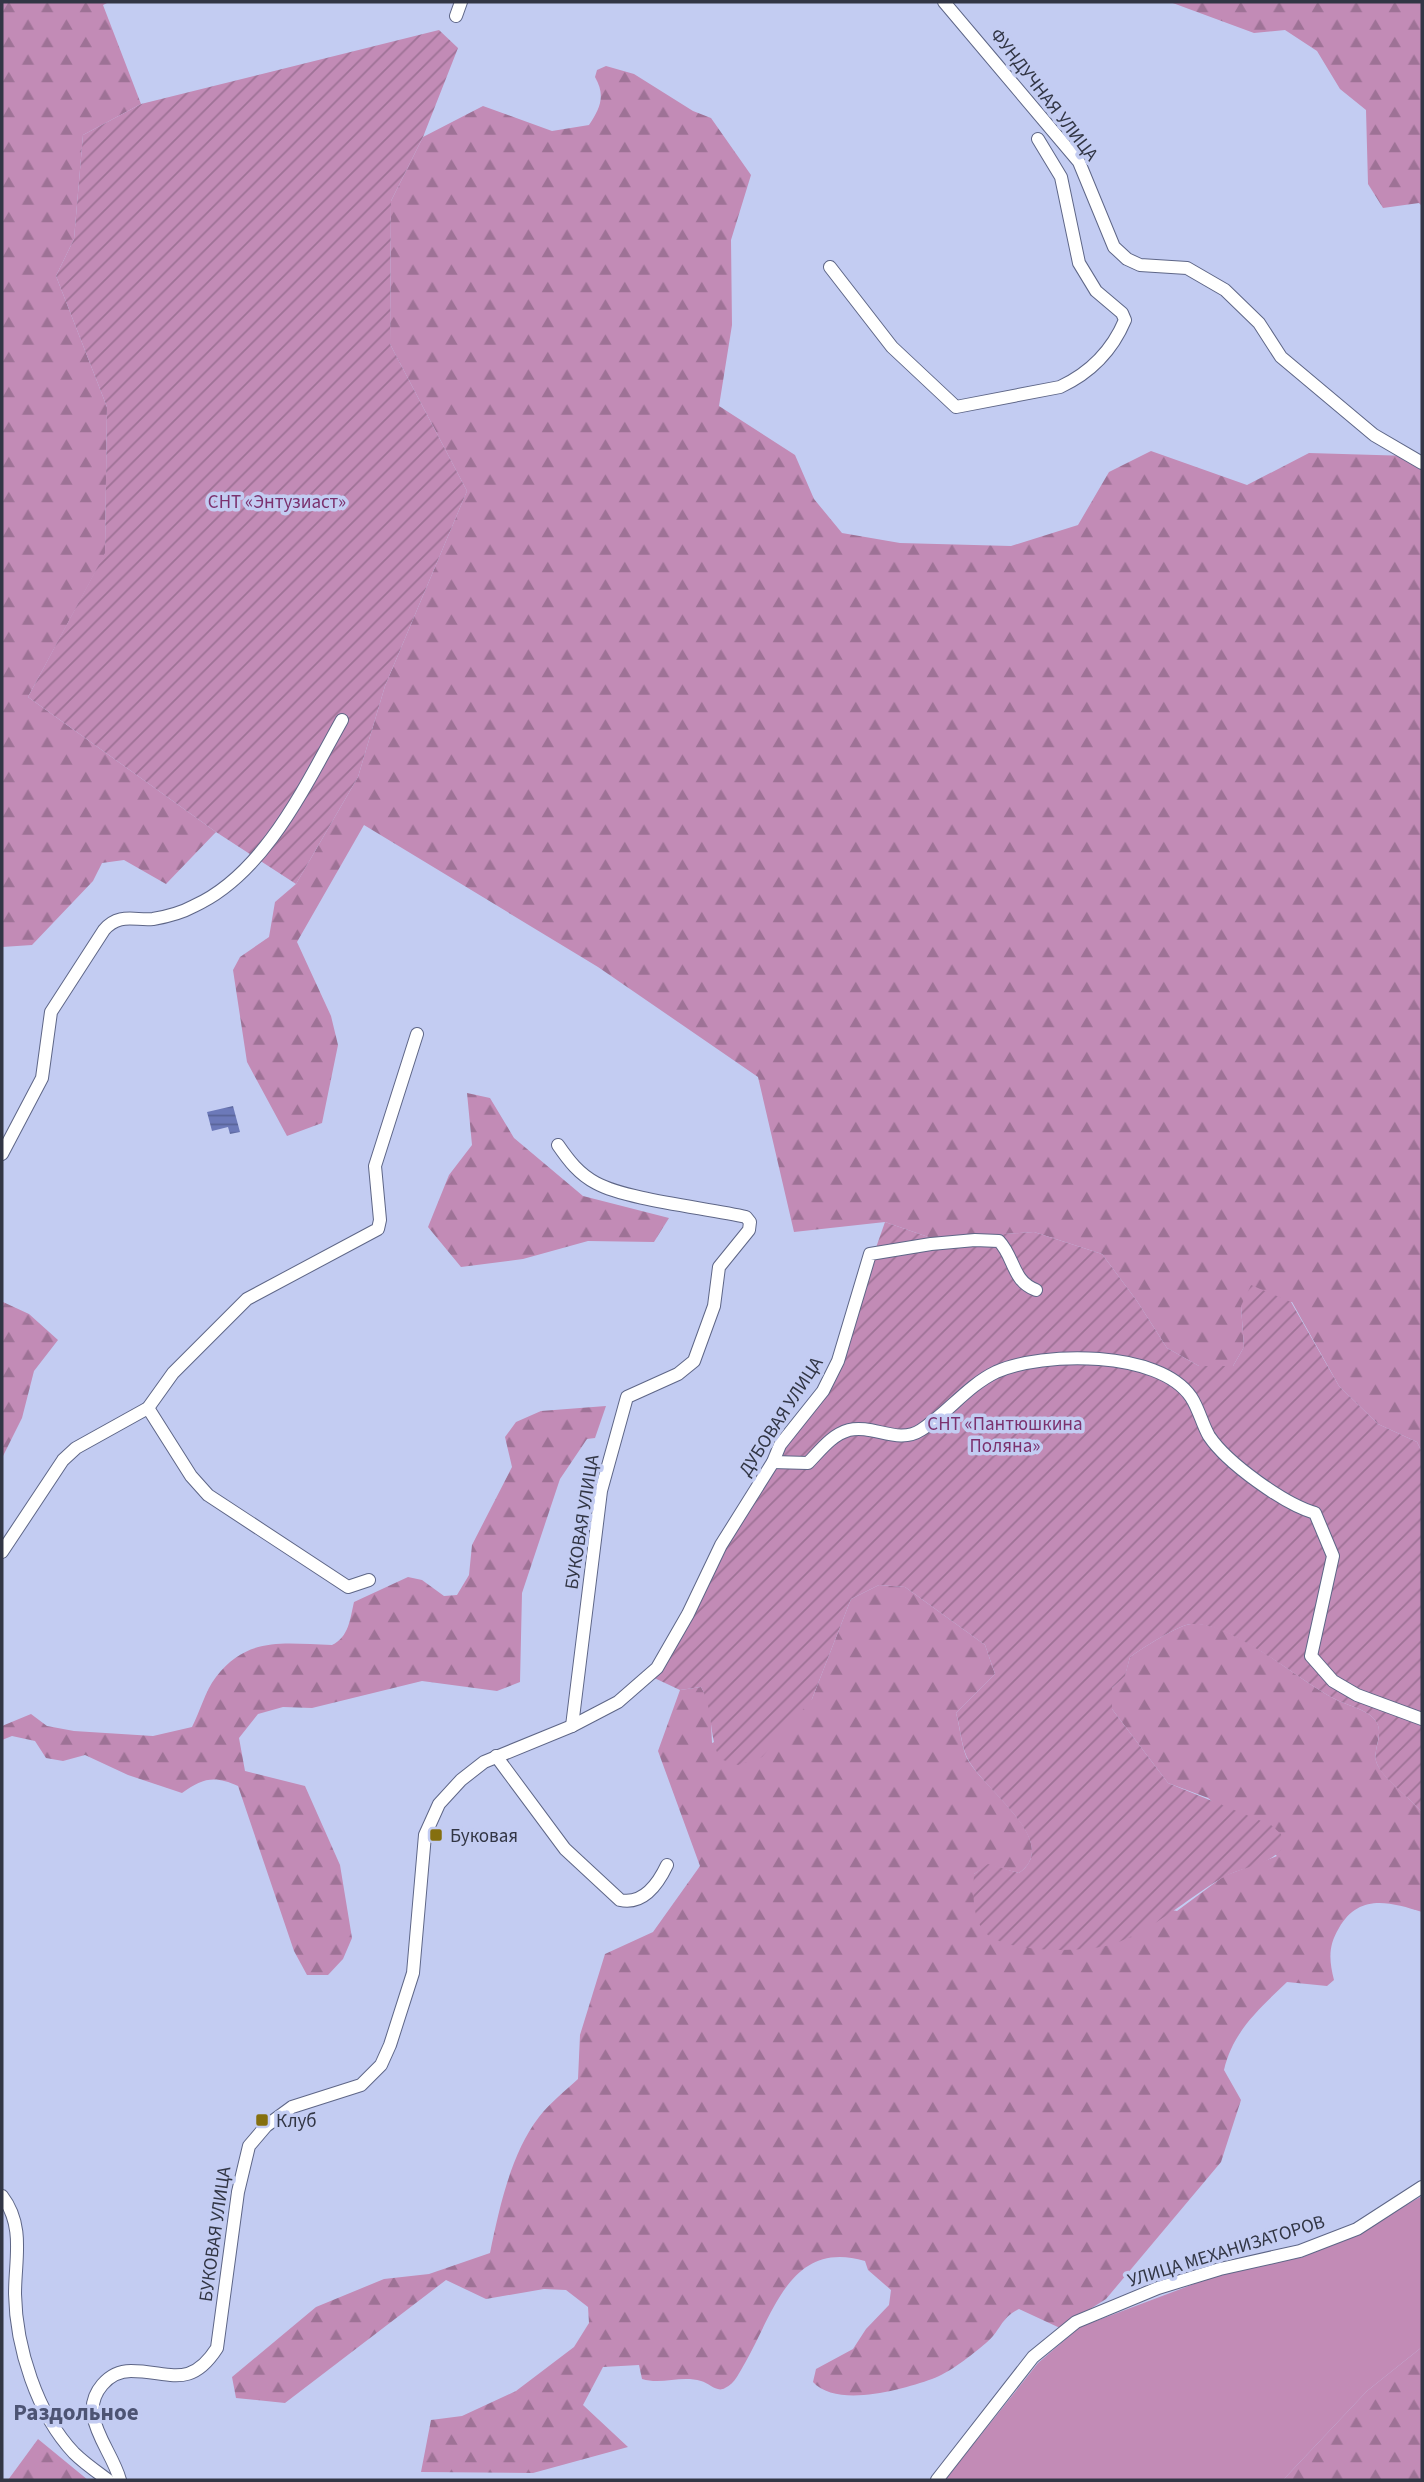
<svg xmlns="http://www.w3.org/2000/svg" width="1424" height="2482" font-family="'Source Sans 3',sans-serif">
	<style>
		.grass { fill: #c28bb6 }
		.forest { fill: url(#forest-firs) }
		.garden { fill: url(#garden-furrows) }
		.water { fill: url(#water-rules) }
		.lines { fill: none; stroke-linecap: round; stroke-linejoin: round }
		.minor-casing { stroke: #5e6687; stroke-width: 14 }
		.minor { stroke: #fff; stroke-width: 12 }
		.poi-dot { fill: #856f0f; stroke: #c3ccf2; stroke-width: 2.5 }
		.labels { text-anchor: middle; stroke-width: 7; stroke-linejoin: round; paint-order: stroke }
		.street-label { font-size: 19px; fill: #323645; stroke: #c3ccf2 }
		.park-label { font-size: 19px; fill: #7b316e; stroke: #c3ccf2 }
		.poi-label { font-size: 19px; fill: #323645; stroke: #c3ccf2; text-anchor: start }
		.quarter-label { font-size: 23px; font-weight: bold; fill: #4d5474; stroke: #c3ccf2 }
	</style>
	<defs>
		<pattern id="forest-firs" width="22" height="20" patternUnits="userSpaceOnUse" patternTransform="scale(1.75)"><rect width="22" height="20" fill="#c28bb6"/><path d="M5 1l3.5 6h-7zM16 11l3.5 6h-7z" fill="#9e7296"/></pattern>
		<pattern id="garden-furrows" width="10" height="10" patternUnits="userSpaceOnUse" patternTransform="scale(1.75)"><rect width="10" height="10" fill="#c28bb6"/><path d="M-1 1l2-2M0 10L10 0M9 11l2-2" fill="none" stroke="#9e7296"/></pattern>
		<pattern id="water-rules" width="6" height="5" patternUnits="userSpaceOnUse" patternTransform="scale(1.75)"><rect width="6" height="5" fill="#6c79b9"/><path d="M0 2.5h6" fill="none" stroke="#596498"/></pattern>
	</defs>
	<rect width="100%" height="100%" fill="#c3ccf2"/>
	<path class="grass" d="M1422 2196V2347L1367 2391 1283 2480H945L1038 2363 1080 2327 1223 2273 1303 2257 1360 2231Z"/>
	<g class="forest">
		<path d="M2 2H109L103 5 141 104 83 135 74 239 56 276 107 407 105 554 28 697 216 832 166 884 124 860 102 863 93 881 32 945 2 947Z"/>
		<path d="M1170 2H1422V206L1419 203 1383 208 1368 184 1366 110 1340 89 1317 51 1285 30 1254 33Z"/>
		<path d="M606 66 634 74 693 111 711 118 751 175 731 240 732 325 719 406 795 455 814 499 842 533 900 543 1011 546 1078 525 1109 472 1151 451 1247 485 1309 453 1410 456 1422 463V1452L1417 1442 1378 1424 1339 1386 1292 1302 1241 1306 1244 1347 1233 1366H1199L1167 1348 1137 1301 1102 1254 1034 1232 934 1239 885 1222 794 1232 758 1077 598 967 364 825 297 942 331 1016 338 1045 322 1123 287 1136 247 1062 233 970 240 957 269 937 275 902 296 884 358 777 385 686 467 491 390 344 391 201 423 137 483 106 552 131 589 125C600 108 606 96 595 77L597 70Z"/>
		<path d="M467 1093 490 1098 514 1138 583 1196 669 1218 654 1242 588 1241 523 1259 461 1267 428 1227 449 1175 472 1145Z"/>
		<path d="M3 1302 29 1314 58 1340 34 1371 22 1418 2 1458Z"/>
		<path d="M606 1406 595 1438 587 1439 560 1479 522 1593 520 1682 497 1691 422 1681 312 1708 283 1707 258 1714 239 1738 245 1771 305 1786 340 1865 352 1938 343 1959 328 1975H307L294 1951 238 1786C215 1775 202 1778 182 1793L128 1775 85 1755 63 1761 46 1758 35 1741 12 1736 2 1740V1726L31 1714 47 1726 74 1731 153 1736 192 1727C200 1712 205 1691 216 1677 248 1635 286 1644 332 1645 349 1637 350 1619 354 1602L408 1577 422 1580 444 1596 457 1595 469 1575 472 1545 512 1467 505 1437 516 1422 541 1411Z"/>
		<path d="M879 1585 905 1587 985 1645 995 1674 956 1713C960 1727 961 1743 966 1756 979 1787 1064 1841 1019 1873L988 1865 974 1874 1177 1911 1224 1876 1277 1856 1208 1798 1168 1783 1112 1709V1688L1125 1675 1130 1657C1143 1648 1176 1626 1191 1624 1231 1620 1298 1680 1333 1698 1345 1705 1367 1709 1375 1720 1385 1732 1373 1748 1376 1761 1380 1776 1410 1798 1422 1812V1912C1390 1902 1359 1893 1339 1928 1328 1946 1329 1960 1334 1980L1327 1986 1287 1982C1259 2009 1233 2031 1224 2070L1241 2100 1221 2162 1106 2299 1060 2328 1019 2309C1000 2318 1001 2331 986 2343 972 2355 949 2373 932 2379 901 2390 837 2408 813 2382L816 2369 853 2349 866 2329 889 2305 891 2290 868 2270 865 2261C791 2239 774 2312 745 2363 740 2371 735 2384 725 2388 717 2393 709 2383 701 2381 681 2375 662 2385 642 2379L639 2365 603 2367 583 2405 628 2447 533 2473 421 2472 431 2420 462 2416 516 2391 574 2347 589 2323 588 2307 566 2290 544 2289 486 2299 446 2280 285 2403 236 2398 232 2377 316 2307 384 2279 429 2274 490 2253C499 2209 511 2153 539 2117 550 2103 565 2091 578 2079L580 2035 605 1954 653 1932 700 1866 658 1751 680 1690 701 1687 710 1703 712 1743 812 1699 851 1599Z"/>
		<path d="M1422 2347V2480H1283L1367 2391Z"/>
		<path d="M38 2439 88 2480H89H8Z"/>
	</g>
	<g class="garden">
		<path d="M439 30 458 48 423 137 391 201 390 344 467 491 385 686 358 777 296 884 216 832 28 697 105 553 107 407 56 276 74 239 83 135 141 104Z"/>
		<path d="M885 1222 934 1239 1034 1232 1102 1254 1137 1301 1167 1348 1199 1366H1233L1244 1347 1241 1306 1251 1285 1291 1302 1339 1386 1378 1424 1417 1442 1422 1452V1812C1410 1798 1380 1777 1376 1761 1373 1748 1385 1733 1375 1720 1367 1709 1345 1705 1333 1698 1298 1680 1231 1621 1191 1624 1176 1626 1143 1648 1130 1657L1125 1676 1112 1688V1709L1168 1783 1271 1825 1281 1834 1283 1847C1270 1866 1242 1866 1222 1878 1186 1899 1154 1930 1113 1944 1086 1953 995 1955 981 1927 972 1911 973 1891 974 1874L988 1864 1019 1873C1064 1841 978 1787 966 1755 961 1743 960 1726 956 1713L995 1674 985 1645 905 1587 879 1585 851 1599 812 1699 762 1757 738 1765 720 1759C708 1735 714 1710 701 1687L680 1690 650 1676 783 1436 825 1393Z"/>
	</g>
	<path class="water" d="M233 1106 240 1132 230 1134 228 1127 212 1131 207 1112Z"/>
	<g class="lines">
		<defs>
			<g id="minor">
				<path d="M944 2 1079 162 1114 247 1127 259 1140 265 1187 268 1225 290 1259 323 1281 357 1374 435 1422 463"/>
				<path d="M456 16 461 2"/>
				<path d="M830 267 892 347 956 407 1060 387C1090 373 1112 351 1125 320L1122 313 1096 291 1079 263 1061 177 1038 139"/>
				<path d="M558 1145C569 1161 579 1174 596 1183 627 1200 708 1208 746 1217L750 1222 749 1230 719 1267 714 1306 694 1361 678 1374 627 1397 601 1491 572 1726"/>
				<path d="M2 1154 42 1078 51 1012 104 930C119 912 136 921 153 919 165 917 183 912 194 906 265 874 306 784 342 720"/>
				<path d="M148 1408 191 1476 208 1495 348 1587 369 1580"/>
				<path d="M773 1462 808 1463C820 1451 831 1435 849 1430 873 1424 898 1445 921 1430 948 1413 967 1386 996 1372 1043 1351 1159 1350 1191 1397 1199 1409 1202 1424 1209 1436 1227 1463 1284 1504 1315 1513L1333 1556 1311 1656 1333 1681 1357 1695 1422 1719"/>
				<path d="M2 1552 63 1460 76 1448 148 1408 173 1373 247 1299 378 1229 380 1220 375 1166 417 1034"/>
				<path d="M496 1756 565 1849 620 1900C643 1905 658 1884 667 1865"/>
				<path d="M2 2196C25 2226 15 2259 15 2294 16 2347 37 2414 74 2453 84 2463 97 2472 108 2480"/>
				<path d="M120 2480C114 2458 97 2438 93 2415 90 2393 108 2371 131 2371 169 2371 190 2390 217 2348L238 2192 249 2146 266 2126 292 2107 361 2085 381 2065 390 2045 413 1973 425 1835 439 1804 461 1780 484 1762 572 1726 618 1702 657 1668 688 1614 721 1545 773 1462 780 1445 823 1391 838 1361 870 1254 931 1244 975 1240 999 1241C1015 1258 1012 1281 1036 1290"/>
				<path d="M937 2480 1033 2357 1076 2322 1158 2288 1220 2269 1300 2251 1357 2229 1422 2187"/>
			</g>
		</defs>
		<use href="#minor" class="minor-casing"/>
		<use href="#minor" class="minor"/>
	</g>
	<g class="poi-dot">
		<rect x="429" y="1828" width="14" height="14" rx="3.5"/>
		<rect x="255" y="2113" width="14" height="14" rx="3.5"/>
	</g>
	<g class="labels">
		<g class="street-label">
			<text transform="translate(1045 94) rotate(52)" y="7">ФУНДУЧНАЯ УЛИЦА</text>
			<text transform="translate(780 1416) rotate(-57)" y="7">ДУБОВАЯ УЛИЦА</text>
			<text transform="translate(581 1522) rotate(-81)" y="7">БУКОВАЯ УЛИЦА</text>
			<text transform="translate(214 2234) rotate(-82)" y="7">БУКОВАЯ УЛИЦА</text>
			<text transform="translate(1226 2250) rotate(-17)" y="7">УЛИЦА МЕХАНИЗАТОРОВ</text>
		</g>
		<g class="park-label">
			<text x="277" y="508">СНТ «Энтузиаст»</text>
			<text x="1005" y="1430">СНТ «Пантюшкина<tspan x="1005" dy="22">Поляна»</tspan></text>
		</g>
		<g class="poi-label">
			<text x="450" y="1842">Буковая</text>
			<text x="276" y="2127">Клуб</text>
		</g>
		<g class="quarter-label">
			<text x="76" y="2420">Раздольное</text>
		</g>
	</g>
	<rect width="1424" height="2482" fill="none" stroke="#323645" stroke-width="7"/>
</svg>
